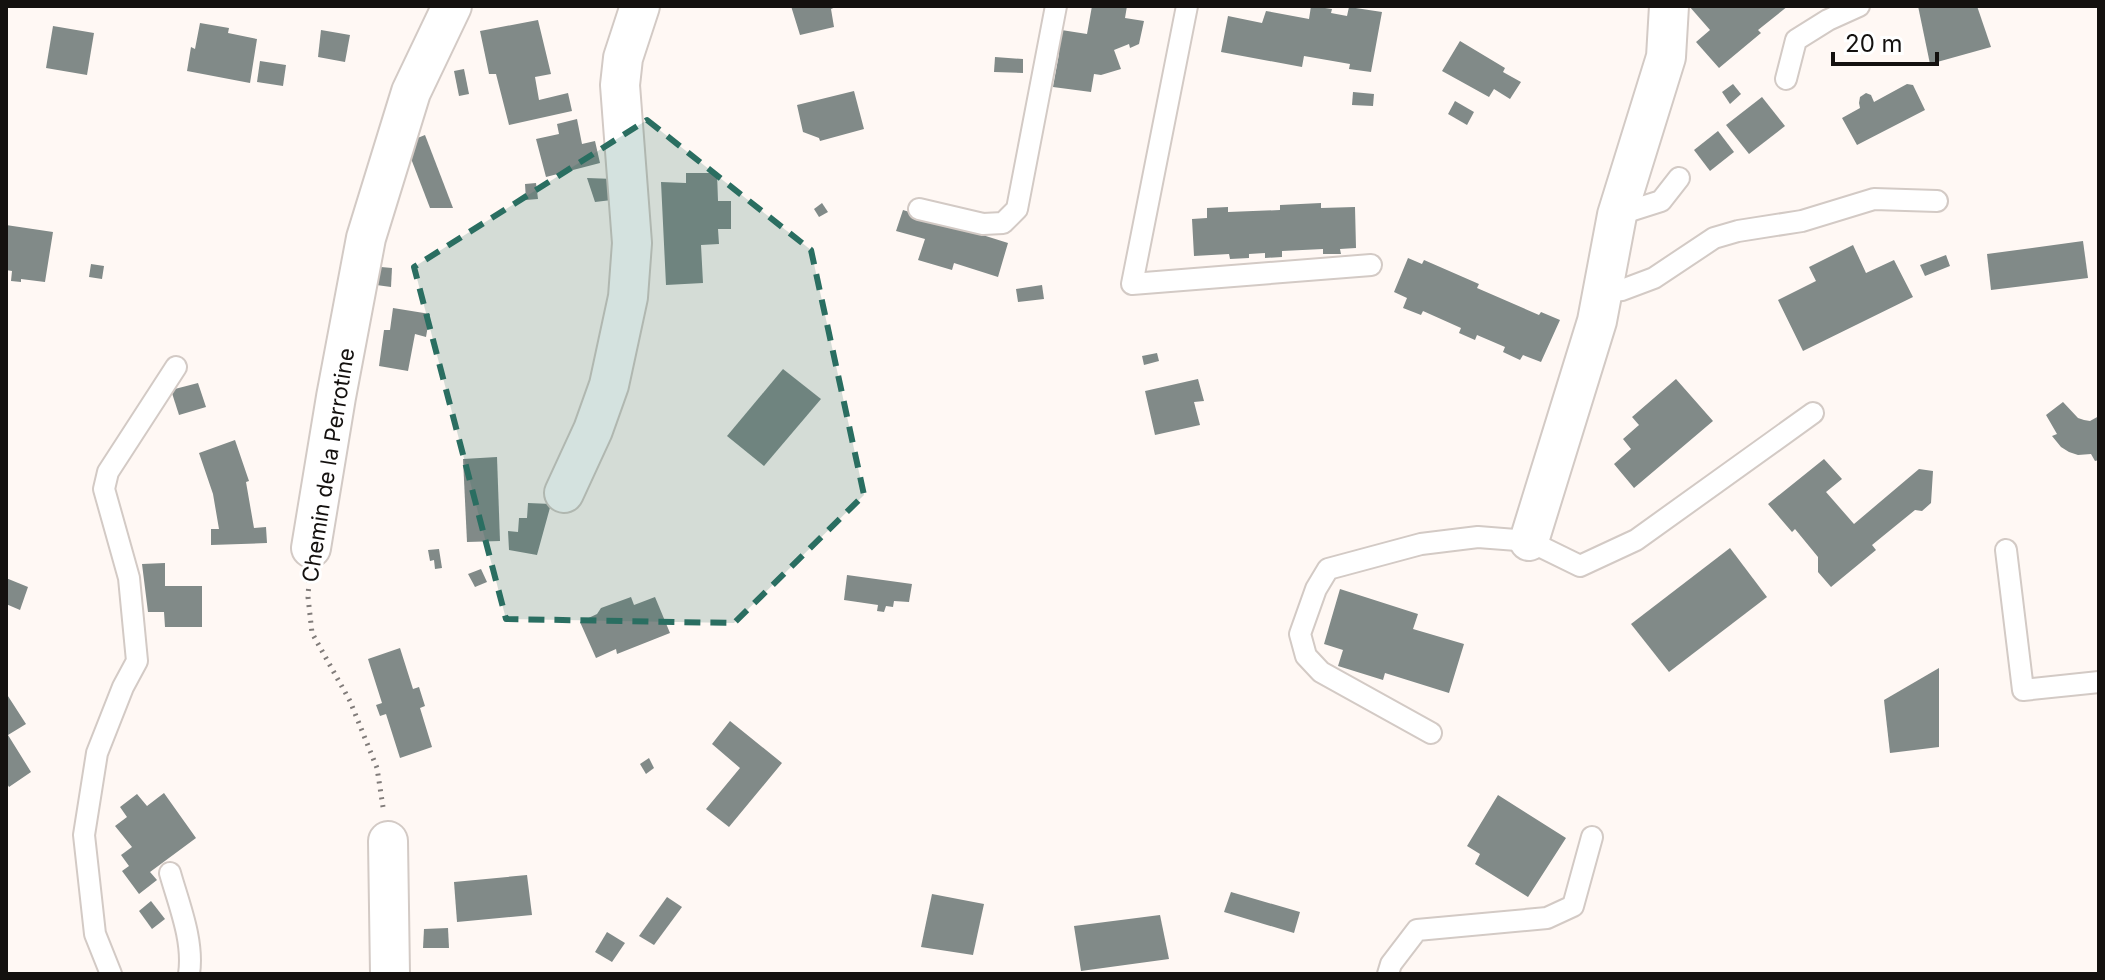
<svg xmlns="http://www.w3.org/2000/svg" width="2105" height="980" font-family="Inter,sans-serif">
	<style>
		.building { fill: #818a88 }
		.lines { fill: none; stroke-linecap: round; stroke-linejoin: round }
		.lane-casing { stroke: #d3cac5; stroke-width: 24 }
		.street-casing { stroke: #d3cac5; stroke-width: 42 }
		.path { stroke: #817c7a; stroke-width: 5; stroke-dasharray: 2 6; stroke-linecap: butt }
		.lane { stroke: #fff; stroke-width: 20 }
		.street { stroke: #fff; stroke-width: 38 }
		.marked { fill: #2a6e61; fill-opacity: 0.2; stroke: #2a6e61; stroke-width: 6; stroke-dasharray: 16 10; stroke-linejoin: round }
		.labels { text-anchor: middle; stroke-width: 6; stroke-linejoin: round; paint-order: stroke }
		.street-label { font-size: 22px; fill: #14110f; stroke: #fff }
	</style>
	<rect width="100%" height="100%" fill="#fff8f4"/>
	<g class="building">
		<path d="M791 6H838L831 9 834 27 800 35Z"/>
		<path d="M1092 6H1127L1125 18 1144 21 1139 44 1130 48 1129 44 1114 50 1121 69 1101 75 1094 74 1091 92 1053 87 1059 54 1050 53 1055 29 1087 34Z"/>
		<path d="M1311 6 1332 9 1331 13 1347 16 1349 7 1382 12 1371 72 1349 69 1350 64 1304 56 1302 67 1221 52 1228 16 1262 23 1266 11 1309 19Z"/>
		<path d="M1689 6H1788L1758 30 1761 33 1719 68 1696 42 1710 30Z"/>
		<path d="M1918 6H1977L1991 47 1930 64Z"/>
		<path d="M538 20 551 74 535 77 539 100 568 93 572 111 509 125 496 74H489L480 31Z"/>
		<path d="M200 23 229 28 228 33 257 39 250 83 187 71 191 47 195 49Z"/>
		<path d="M53 26 94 33 87 75 46 68Z"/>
		<path d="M321 30 350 35 345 62 318 57Z"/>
		<path d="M1460 41 1505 68 1503 72 1521 82 1510 99 1494 89 1489 97 1442 71Z"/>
		<path d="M995 57 1023 59V73L994 72Z"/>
		<path d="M260 61 286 65 283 86 257 82Z"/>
		<path d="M464 69 469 94 459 96 454 71Z"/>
		<path d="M1733 84 1741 94 1730 104 1722 92Z"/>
		<path d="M1907 84 1913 85 1925 110 1857 145 1842 118 1860 108 1859 103 1860 97 1866 93 1871 95 1874 102Z"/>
		<path d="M854 91 864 129 820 141 819 138 803 132 797 105Z"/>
		<path d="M1353 92 1374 94 1373 106 1352 105Z"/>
		<path d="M1762 97 1785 126 1749 154 1726 125Z"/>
		<path d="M1455 101 1474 112 1467 125 1448 114Z"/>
		<path d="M577 119 582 144 595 141 600 163 546 177 536 139 559 134 557 124Z"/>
		<path d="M1718 131 1734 152 1710 171 1694 150Z"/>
		<path d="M425 135 453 208H430L405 143Z"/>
		<path d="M686 173H717L718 201H731V229H718L719 244 701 245 703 283 666 285 661 182 686 183Z"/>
		<path d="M587 178 614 179 620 199 595 202Z"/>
		<path d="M536 183 538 199 526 200 525 184Z"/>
		<path d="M822 203 828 212 819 217 814 209Z"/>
		<path d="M1321 203V208L1355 207 1356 248 1340 249 1341 254H1323V249L1282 251V257L1265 258V253L1249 254V258L1230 259 1229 254 1194 256 1192 219 1207 218V208L1228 207V212L1280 210V205Z"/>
		<path d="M903 210 1008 243 998 277 954 263 952 270 918 260 925 239 896 231Z"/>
		<path d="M6 225 53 232 45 282 21 279V282L11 281 12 271 6 270Z"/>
		<path d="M2083 241 2088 278 1991 290 1987 254Z"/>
		<path d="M1853 245 1866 273 1894 260 1913 297 1803 351 1778 300 1816 281 1809 267Z"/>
		<path d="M1946 255 1950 266 1925 276 1920 265Z"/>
		<path d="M1408 258 1422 264 1424 260 1479 284 1477 288 1539 315 1541 312 1560 320 1541 362 1523 355 1520 360 1503 352 1505 347 1477 335 1475 340 1459 333 1461 328 1423 311 1421 315 1403 308 1407 298 1394 292Z"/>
		<path d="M91 264 104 266 102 279 89 277Z"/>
		<path d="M370 266 392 268 391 287 369 284Z"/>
		<path d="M1042 285 1044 299 1018 302 1016 289Z"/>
		<path d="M393 308 430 314 426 337 415 334 408 371 379 366 384 330H390Z"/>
		<path d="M1157 353 1159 361 1144 365 1142 356Z"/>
		<path d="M783 369 821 399 764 466 727 436Z"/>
		<path d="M1198 379 1204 401 1194 402 1200 425 1155 435 1145 391Z"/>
		<path d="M1676 379 1713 421 1634 488 1614 464 1631 449 1623 439 1639 425 1632 417Z"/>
		<path d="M198 383 206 407 179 415 171 390Z"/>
		<path d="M2063 402 2078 418 2084 420 2090 421 2099 416V460L2095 461 2091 454 2078 455 2069 452 2061 447 2052 436 2057 434 2046 415Z"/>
		<path d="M235 440 249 481 246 482 254 528 266 527 267 543 211 545V529H219L213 494 199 453Z"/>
		<path d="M497 457 500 541 467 542 463 459Z"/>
		<path d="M1824 459 1842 479 1826 492 1854 524 1919 469 1933 471 1931 503 1922 511 1915 510 1872 545 1876 550 1831 587 1818 572V557L1795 529 1792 532 1768 504Z"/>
		<path d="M528 503 551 504 537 555 509 550 508 531 518 532 519 518H527Z"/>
		<path d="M1730 548 1767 597 1669 672 1631 624Z"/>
		<path d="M439 549 442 568 435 569 434 560 430 561 428 550Z"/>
		<path d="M165 563V586H202V627H165L164 612H148L142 564Z"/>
		<path d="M481 569 487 582 475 587 468 574Z"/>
		<path d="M847 575 912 584 909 602 894 601 893 607 886 606 884 612 877 611 878 605 844 600Z"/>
		<path d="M6 578 28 587 20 610 6 604Z"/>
		<path d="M1340 589 1418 614 1413 629 1464 644 1449 693 1385 673 1383 680 1338 666 1343 650 1324 644Z"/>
		<path d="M631 597 634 605 655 597 670 633 617 654 616 649 596 658 580 622 597 614 601 608Z"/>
		<path d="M400 648 413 689 419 687 425 706 420 708 432 747 400 758 386 714 380 716 376 705 382 703 368 659Z"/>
		<path d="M1939 668V747L1890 753 1884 700Z"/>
		<path d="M6 693 26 724 8 735 31 772 9 787 6 782Z"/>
		<path d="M730 721 782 763 729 827 706 809 740 768 712 744Z"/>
		<path d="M649 758 654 768 646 774 640 764Z"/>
		<path d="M164 793 196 838 150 872 157 880 139 894 122 871 129 866 121 855 132 847 115 826 127 817 120 807 137 794 147 806Z"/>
		<path d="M1498 795 1566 838 1528 897 1475 864 1480 854 1467 846Z"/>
		<path d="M527 875 532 915 457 922 454 882Z"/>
		<path d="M1231 892 1300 912 1294 933 1224 912Z"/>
		<path d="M932 894 984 904 973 955 921 947Z"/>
		<path d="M667 897 682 907 654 945 639 936Z"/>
		<path d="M151 901 165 919 152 929 139 911Z"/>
		<path d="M1160 915 1169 959 1081 971 1074 926Z"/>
		<path d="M448 928 449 948H423L424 929Z"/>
		<path d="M607 932 625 943 612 962 595 952Z"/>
	</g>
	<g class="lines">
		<defs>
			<g id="lane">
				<path d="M1187 6 1132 284 1371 265"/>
				<path d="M1786 79 1796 40 1828 20 1859 6"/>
				<path d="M919 209 983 224 1003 223 1017 209 1056 6"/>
				<path d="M1617 215 1661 201 1679 178"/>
				<path d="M1602 292 1622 290 1654 278 1714 238 1738 231 1802 221 1874 199 1937 201"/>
				<path d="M2006 550 2023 690 2099 682"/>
				<path d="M1431 733 1321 672 1306 656 1300 634 1316 589 1328 569 1421 544 1478 537 1529 541 1580 566 1636 540 1813 413"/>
				<path d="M170 873C179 905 194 941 189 974"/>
				<path d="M111 974 95 934 84 835 97 753 123 687 137 661 129 578 104 489 108 472 176 367"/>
				<path d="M1388 974 1391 964 1417 930 1547 918 1573 906 1592 837"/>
			</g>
			<g id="street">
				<path d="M564 493 593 430 609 385 628 297 632 243 620 85 623 58 640 6"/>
				<path d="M1529 541 1597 321 1617 215 1666 57 1669 6"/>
				<path d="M311 548 336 397 366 238 411 92 452 6"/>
				<path d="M388 841 390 974"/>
			</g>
		</defs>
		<use href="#lane" class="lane-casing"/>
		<use href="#street" class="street-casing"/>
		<path class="path" d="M309 581 308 597 312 633 350 701 377 768 383 807"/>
		<use href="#lane" class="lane"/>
		<use href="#street" class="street"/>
	</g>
	<path class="marked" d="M647 120 811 250 864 495 734 623 506 619 414 267Z"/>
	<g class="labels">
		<g class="street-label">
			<text transform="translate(328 465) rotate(-81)" y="8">Chemin de la Perrotine</text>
		</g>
	</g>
	<rect width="2105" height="980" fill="none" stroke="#14110f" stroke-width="16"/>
	<path d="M1833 52v12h104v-12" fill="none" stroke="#14110f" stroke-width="4"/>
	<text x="1845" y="52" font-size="24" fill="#14110f" stroke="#ffffff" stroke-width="6" paint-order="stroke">20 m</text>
</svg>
